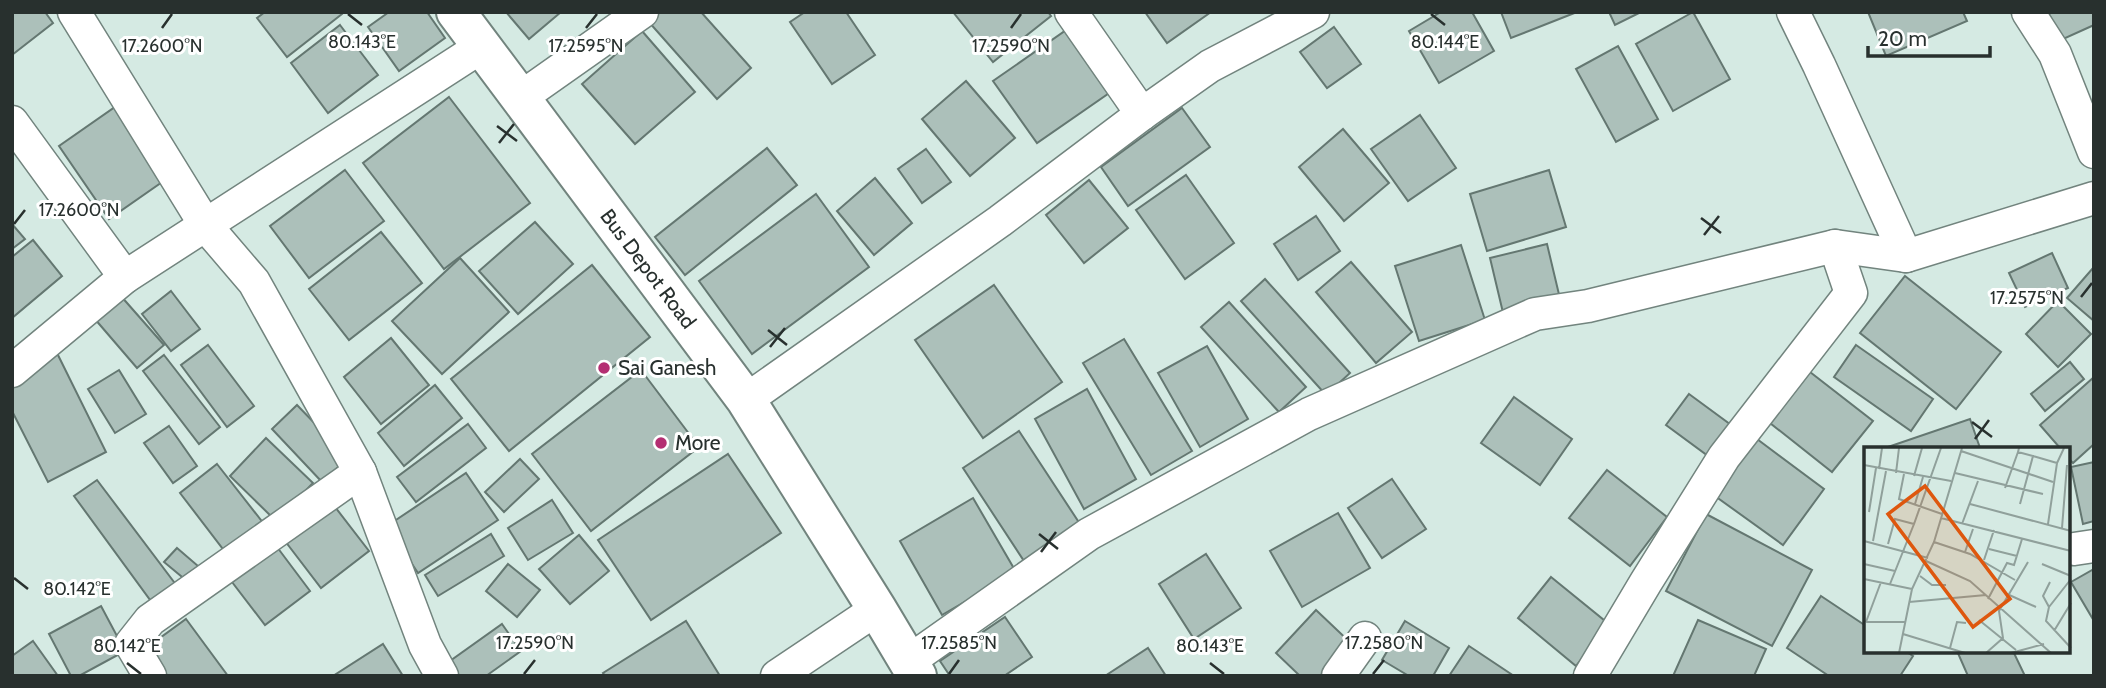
<svg xmlns="http://www.w3.org/2000/svg" width="2106" height="688" font-family="Cabin,sans-serif">
	<style>
		.building { fill: #acc0ba; stroke: #647771; stroke-width: 2 }
		.lines { fill: none; stroke-linecap: round; stroke-linejoin: round }
		.street-casing { stroke: #72847e; stroke-width: 35 }
		.secondary-casing { stroke: #72847e; stroke-width: 42 }
		.street { stroke: #fff; stroke-width: 32 }
		.secondary { stroke: #fff; stroke-width: 38 }
		.ticks { fill: none; stroke: #28302e; stroke-width: 2.5 }
		.poi-dot { fill: #b42e72; stroke: #fff; stroke-width: 2.5 }
		.labels { text-anchor: middle; stroke-width: 6; stroke-linejoin: round; paint-order: stroke }
		.street-label { font-size: 21px; fill: #28302e; stroke: #fff }
		.poi-label { font-size: 21px; fill: #28302e; stroke: #fff; text-anchor: start }
		.inset-road { fill: none; stroke: #90a09b; stroke-width: 2 }
		.view { fill: #de570e; fill-opacity: 0.15; stroke: #de570e; stroke-width: 3.5 }
		.inset-edge { fill: none; stroke: #28302e; stroke-width: 3.5 }
		.ticks-label { font-size: 18px; text-anchor: middle; fill: #28302e; stroke: #fff; stroke-width: 6; stroke-linejoin: round; paint-order: stroke }
	</style>
	<rect width="100%" height="100%" fill="#d5eae3"/>
	<g class="building">
		<path d="M12 12H45L53 23 12 55Z"/>
		<path d="M265 12H341L342 14 287 57 257 18Z"/>
		<path d="M389 12H427L445 38 399 71 368 27Z"/>
		<path d="M506 12H561L529 39Z"/>
		<path d="M657 12H701L751 68 717 99 648 21Z"/>
		<path d="M805 12H846L875 55 832 84 790 22Z"/>
		<path d="M953 12H1048L1051 16 993 62Z"/>
		<path d="M1145 12H1211L1167 43Z"/>
		<path d="M1441 12H1472L1494 51 1439 83 1409 31Z"/>
		<path d="M1501 12H1577L1511 38Z"/>
		<path d="M1609 12H1641L1615 25Z"/>
		<path d="M1693 12 1730 79 1673 111 1636 44Z"/>
		<path d="M1868 12H1963L1967 21 1886 56Z"/>
		<path d="M2048 12H2094V25L2061 40Z"/>
		<path d="M340 25 378 75 328 113 291 63Z"/>
		<path d="M1072 26 1115 89 1037 143 993 81Z"/>
		<path d="M1334 27 1361 64 1327 88 1300 52Z"/>
		<path d="M642 31 695 92 635 144 582 84Z"/>
		<path d="M1618 46 1658 119 1616 142 1576 69Z"/>
		<path d="M966 81 1015 138 970 176 922 119Z"/>
		<path d="M449 97 530 203 444 269 363 163Z"/>
		<path d="M115 107 165 180 109 219 59 146Z"/>
		<path d="M1182 108 1210 147 1128 206 1101 167Z"/>
		<path d="M1420 115 1456 168 1408 201 1371 149Z"/>
		<path d="M1343 129 1389 183 1344 221 1299 167Z"/>
		<path d="M767 148 797 185 685 275 655 237Z"/>
		<path d="M926 149 951 182 922 203 898 169Z"/>
		<path d="M345 170 384 221 309 278 270 226Z"/>
		<path d="M1549 170 1566 227 1487 251 1470 194Z"/>
		<path d="M1186 175 1234 243 1185 279 1136 210Z"/>
		<path d="M875 178 912 223 874 255 837 211Z"/>
		<path d="M1089 180 1128 228 1084 263 1046 215Z"/>
		<path d="M816 194 869 267 752 354 699 281Z"/>
		<path d="M1316 216 1340 251 1298 280 1274 244Z"/>
		<path d="M535 222 573 264 518 314 479 271Z"/>
		<path d="M12 224 25 239 12 249Z"/>
		<path d="M381 232 422 283 349 340 309 289Z"/>
		<path d="M33 240 62 276 12 318V257Z"/>
		<path d="M1547 244 1562 307 1505 321 1490 258Z"/>
		<path d="M1461 245 1485 320 1419 341 1395 266Z"/>
		<path d="M2052 253 2068 288 2025 307 2009 273Z"/>
		<path d="M460 258 509 312 442 374 392 321Z"/>
		<path d="M1351 262 1412 332 1376 363 1316 292Z"/>
		<path d="M592 265 650 337 509 451 451 379Z"/>
		<path d="M2093 268 2094 269V321L2067 298Z"/>
		<path d="M1905 276 2001 352 1956 409 1860 333Z"/>
		<path d="M1265 279 1350 373 1326 395 1241 301Z"/>
		<path d="M994 285 1062 382 983 438 915 340Z"/>
		<path d="M171 291 200 329 171 351 142 314Z"/>
		<path d="M120 295 164 345 137 368 94 318Z"/>
		<path d="M2058 301 2091 334 2058 367 2026 334Z"/>
		<path d="M1229 302 1306 387 1279 412 1201 327Z"/>
		<path d="M391 338 429 385 381 424 344 377Z"/>
		<path d="M1124 339 1192 451 1151 475 1083 363Z"/>
		<path d="M208 345 254 406 227 427 181 365Z"/>
		<path d="M1856 345 1933 399 1911 431 1834 377Z"/>
		<path d="M1207 346 1248 419 1200 447 1158 373Z"/>
		<path d="M55 349 106 452 48 482 12 411V377Z"/>
		<path d="M164 355 220 427 199 444 143 371Z"/>
		<path d="M2070 362 2084 379 2045 411 2031 394Z"/>
		<path d="M119 370 146 414 115 433 88 389Z"/>
		<path d="M641 370 699 447 591 531 532 454Z"/>
		<path d="M1810 372 1873 421 1832 472 1770 423Z"/>
		<path d="M2094 377V444L2073 463 2069 459V448H2060L2040 425Z"/>
		<path d="M435 385 462 418 404 466 378 433Z"/>
		<path d="M1087 389 1136 479 1084 509 1035 419Z"/>
		<path d="M1689 394 1742 433 1719 464 1666 425Z"/>
		<path d="M1514 397 1572 439 1540 485 1481 443Z"/>
		<path d="M297 405 348 458 322 482 272 429Z"/>
		<path d="M1970 419 1980 448H1885Z"/>
		<path d="M468 424 486 448 416 502 397 477Z"/>
		<path d="M169 426 197 466 173 483 144 443Z"/>
		<path d="M1019 431 1080 524 1024 561 963 468Z"/>
		<path d="M266 438 313 483 276 521 230 476Z"/>
		<path d="M1757 439 1824 489 1783 545 1715 496Z"/>
		<path d="M728 454 781 533 651 620 598 540Z"/>
		<path d="M520 459 539 479 504 512 485 492Z"/>
		<path d="M2094 462V521L2083 524 2071 467Z"/>
		<path d="M217 464 264 524 226 553 180 493Z"/>
		<path d="M1607 470 1667 517 1630 566 1569 518Z"/>
		<path d="M466 473 498 520 418 573 387 526Z"/>
		<path d="M1392 479 1426 529 1382 558 1348 508Z"/>
		<path d="M97 480 180 590 156 608 74 496Z"/>
		<path d="M973 498 1016 572 942 615 900 541Z"/>
		<path d="M552 500 573 533 528 560 508 528Z"/>
		<path d="M332 503 369 551 321 588 285 541Z"/>
		<path d="M1338 513 1370 568 1302 607 1270 551Z"/>
		<path d="M1706 514 1812 570 1772 646 1666 591Z"/>
		<path d="M491 534 504 556 438 596 425 575Z"/>
		<path d="M579 535 609 571 570 604 539 569Z"/>
		<path d="M277 547 310 591 265 625 232 582Z"/>
		<path d="M177 548 205 572 193 586 164 562Z"/>
		<path d="M1206 554 1241 608 1194 639 1159 584Z"/>
		<path d="M508 564 540 590 517 617 486 591Z"/>
		<path d="M2094 569V621L2071 582Z"/>
		<path d="M1551 577 1610 625 1576 666 1518 618Z"/>
		<path d="M1821 596 1866 626V651H1905L1913 656 1900 676H1829L1787 648Z"/>
		<path d="M101 606 125 651 79 676H71L49 634Z"/>
		<path d="M1316 610 1355 647 1327 676H1300L1276 653Z"/>
		<path d="M1005 617 1032 657 1004 676H950L940 661Z"/>
		<path d="M186 619 228 676H155L138 654Z"/>
		<path d="M1698 620 1766 649 1754 676H1673Z"/>
		<path d="M686 621 720 676H605L603 673Z"/>
		<path d="M1405 621 1449 648 1433 676H1409L1382 660Z"/>
		<path d="M502 624 521 651 486 676H450L443 666Z"/>
		<path d="M33 641 58 676H12V656Z"/>
		<path d="M383 644 403 676H333Z"/>
		<path d="M1469 646 1514 676H1449Z"/>
		<path d="M1148 648 1166 676H1105Z"/>
		<path d="M1957 651H2013L2025 676H1968Z"/>
	</g>
	<g class="lines">
		<defs>
			<g id="street">
				<path d="M74 12 206 226 254 282 360 472 150 620 131 644 150 676"/>
				<path d="M1071 12 1142 114"/>
				<path d="M1793 12 1819 65 1906 256"/>
				<path d="M2028 12 2055 54 2094 152"/>
				<path d="M520 98 642 12"/>
				<path d="M12 122 125 277"/>
				<path d="M12 371 125 277 481 47"/>
				<path d="M746 400 1000 221 1142 114 1210 66 1313 12"/>
				<path d="M360 472 425 645 442 676"/>
				<path d="M2074 549 2094 546"/>
				<path d="M909 661 1089 534 1309 414 1535 314 1588 306 1835 246 1906 256 2094 198"/>
				<path d="M777 676 877 609"/>
				<path d="M1338 676 1365 638"/>
				<path d="M1590 676 1646 582 1724 457 1851 293 1835 246"/>
			</g>
			<path id="secondary" d="M456 12 746 400 877 609 917 676"/>
		</defs>
		<use href="#street" class="street-casing"/>
		<use href="#secondary" class="secondary-casing"/>
		<use href="#street" class="street"/>
		<use href="#secondary" class="secondary"/>
	</g>
	<path class="ticks" d="M348 14 362 25M1431 14 1445 25M162 28 172 14M586 28 597 14M1011 28 1021 14M497 126 517 141M499 143 514 124M1701 218 1721 233M14 224 25 210M1704 235 1719 216M2081 297 2092 283M768 330 787 345M770 347 785 328M1972 422 1992 437M1975 439 1989 420M1039 534 1058 549M1041 552 1056 532M14 578 28 589M127 663 141 674M1210 663 1224 674M524 674 535 660M949 674 959 660M1373 674 1384 660"/>
	<g class="poi-dot">
		<circle cx="604" cy="368" r="7"/>
		<circle cx="661" cy="443" r="7"/>
	</g>
	<g class="labels">
		<g class="street-label">
			<text transform="translate(648 269) rotate(53)" y="7">Bus Depot Road</text>
		</g>
		<g class="poi-label">
			<text x="618" y="375">Sai Ganesh</text>
			<text x="675" y="450">More</text>
		</g>
	</g>
	<g transform="translate(1864 447)">
		<rect width="206" height="206" fill="#d5eae3"/>
		<path class="inset-road" d="M155 1 154 5 169 9 156 57M97 4 189 35M169 9 193 16M0 18 87 34M15 22 18 1M32 26 35 1M91 26 179 47M40 27 35 52 78 67M50 29 58 1M141 41 154 5M51 57 59 30M106 57 207 84M5 65 12 21M77 71 207 104M98 77 114 34M184 77 193 16 200 1M198 81 203 18M0 94 64 111M9 94 22 24M70 95 106 107 151 133M24 97 31 72 50 77 77 1M125 102 153 109M101 105 109 82M120 113 130 83M62 114 106 134 187 206M0 117 31 124M178 117 207 129M56 129 68 138H82M0 132 48 142M186 135 179 149 185 160 182 174 207 201M26 137 50 77M143 147 172 160M124 152 143 116 150 118 158 92M45 155 122 148M185 160 207 132M115 173 152 203M2 175 17 135M2 175H42M190 184 207 156M39 187 101 206M86 201 93 175 102 176M35 206 48 142 70 95 98 1M122 206 139 191 135 164 164 115M147 206 180 197"/>
		<path class="view" d="M61 39 146 152 109 180 24 67Z"/>
		<rect width="206" height="206" class="inset-edge"/>
	</g>
	<g class="ticks-label">
		<text x="362" y="48">80.143°E</text>
		<text x="1445" y="48">80.144°E</text>
		<text x="162" y="52">17.2600°N</text>
		<text x="586" y="52">17.2595°N</text>
		<text x="1011" y="52">17.2590°N</text>
		<text x="79" y="216">17.2600°N</text>
		<text x="2027" y="304">17.2575°N</text>
		<text x="77" y="595">80.142°E</text>
		<text x="535" y="649">17.2590°N</text>
		<text x="959" y="649">17.2585°N</text>
		<text x="1384" y="649">17.2580°N</text>
		<text x="127" y="652">80.142°E</text>
		<text x="1210" y="652">80.143°E</text>
	</g>
	<rect width="2106" height="688" fill="none" stroke="#28302e" stroke-width="28"/>
	<path d="M1868 46v10h122v-10" fill="none" stroke="#28302e" stroke-width="3.5"/>
	<text x="1878" y="46" font-size="21" fill="#28302e" stroke="#ffffff" stroke-width="5" paint-order="stroke">20 m</text>
</svg>
